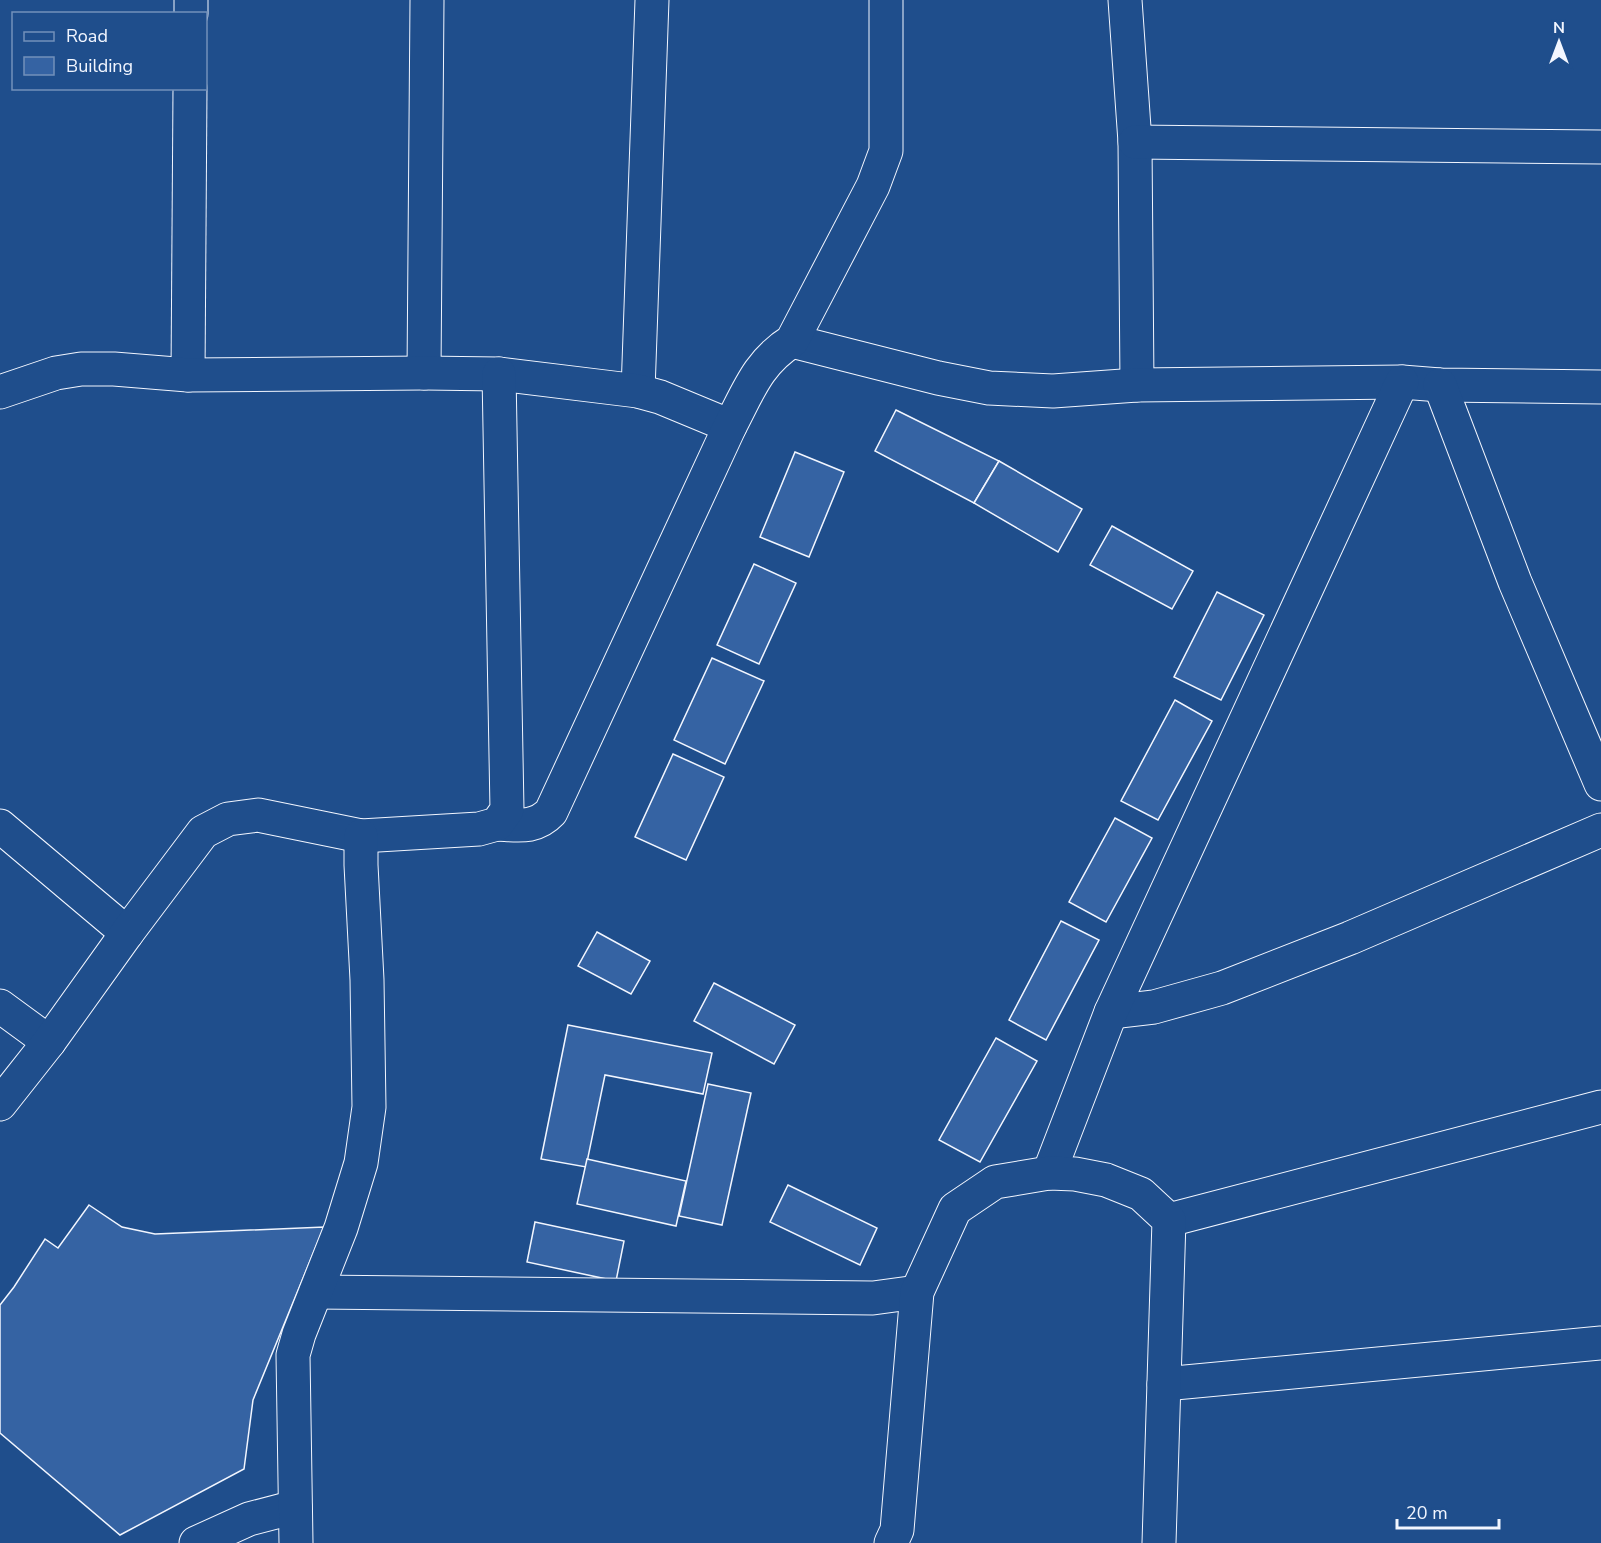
<svg xmlns="http://www.w3.org/2000/svg" width="1601" height="1543" font-family="'Nunito Sans',sans-serif">
	<style>
		.building { fill: #3563a3; stroke: #f2f6ff; stroke-width: 1.5 }
		.lines { fill: none; stroke-linecap: round; stroke-linejoin: round }
		.minor-casing { stroke: #f2f6ff; stroke-width: 35 }
		.minor { stroke: #1f4e8c; stroke-width: 33 }
	</style>
	<rect width="100%" height="100%" fill="#1f4e8c"/>
	<g class="building">
		<path d="M896 410 999 461 974 503 875 451Z"/>
		<path d="M795 452 844 472 809 557 760 537Z"/>
		<path d="M999 461 1082 509 1058 552 974 503Z"/>
		<path d="M1112 526 1193 571 1172 609 1090 565Z"/>
		<path d="M754 564 796 583 759 664 717 645Z"/>
		<path d="M1217 592 1264 615 1221 700 1174 677Z"/>
		<path d="M712 658 764 681 725 764 674 740Z"/>
		<path d="M1175 700 1212 721 1158 820 1121 801Z"/>
		<path d="M673 754 724 777 686 860 635 837Z"/>
		<path d="M1115 818 1152 838 1106 922 1069 902Z"/>
		<path d="M1061 921 1099 940 1046 1040 1009 1020Z"/>
		<path d="M597 932 650 961 631 994 578 966Z"/>
		<path d="M714 983 795 1025 774 1064 694 1021Z"/>
		<path d="M568 1025 712 1053 703 1094 605 1075 586 1167 541 1159Z"/>
		<path d="M996 1038 1037 1061 980 1162 939 1140Z"/>
		<path d="M708 1084 751 1093 722 1225 679 1216Z"/>
		<path d="M587 1159 686 1181 676 1226 577 1204Z"/>
		<path d="M788 1185 877 1228 860 1265 770 1222Z"/>
		<path d="M89 1205 122 1227 155 1234 324 1227 253 1400 244 1469 120 1535 0 1433V1305L14 1287 45 1239 58 1248Z"/>
		<path d="M535 1222 624 1241 616 1281 527 1262Z"/>
	</g>
	<g class="lines">
		<defs>
			<g id="minor">
				<path d="M1125 0 1135 142 1137 385"/>
				<path d="M191 14V0"/>
				<path d="M1135 142 1601 147"/>
				<path d="M792 341 938 378 989 388 1053 391 1137 385 1402 382 1440 385 1601 387"/>
				<path d="M424 373 427 0"/>
				<path d="M188 375 190 88"/>
				<path d="M1440 385 1515 582 1601 784"/>
				<path d="M638 391 652 0"/>
				<path d="M0 392 56 373 81 369H114L188 375 424 373 499 374 638 391 660 397 730 426"/>
				<path d="M497 824C518 825 535 829 551 812L730 426C748 392 758 362 792 341L873 186 886 151V0"/>
				<path d="M0 826 127 933"/>
				<path d="M0 1006 49 1042"/>
				<path d="M1111 1012 1154 1007 1222 988 1350 938 1601 830"/>
				<path d="M0 1104 49 1042 127 933 203 832 228 819 258 815 361 836 479 829 497 824 507 810 499 374"/>
				<path d="M1049 1173 1111 1012 1402 382"/>
				<path d="M1169 1220 1601 1107"/>
				<path d="M316 1292 873 1298 917 1292"/>
				<path d="M1164 1384 1601 1343"/>
				<path d="M196 1543 249 1519 295 1507"/>
				<path d="M296 1543 293 1355 299 1334 341 1228 361 1163 369 1107 367 980 361 865V836"/>
				<path d="M891 1543 897 1530 917 1292 955 1209 995 1182 1049 1173 1075 1174 1106 1180 1141 1194 1169 1220 1159 1543"/>
			</g>
		</defs>
		<use href="#minor" class="minor-casing"/>
		<use href="#minor" class="minor"/>
	</g>
	<rect x="12" y="12" width="195" height="78" fill="#1f4e8c" stroke="#7391ba" stroke-width="1.5"/>
	<rect x="24" y="32" width="30" height="9" fill="#1f4e8c" stroke="#7391ba" stroke-width="1.5"/>
	<text x="66" y="42" font-size="18" fill="#f2f6ff">Road</text>
	<rect x="24" y="57" width="30" height="18" fill="#3563a3" stroke="#7391ba" stroke-width="1.5"/>
	<text x="66" y="72" font-size="18" fill="#f2f6ff">Building</text>
	<g transform="translate(1559 42)" stroke="#1f4e8c" stroke-width="4.5" paint-order="stroke">
	<path d="M0-4.5L10 22L0 15L-10 22Z" fill="#f2f6ff"/>
	<text y="-9" font-size="16" font-weight="bold" text-anchor="middle" fill="#f2f6ff">N</text>
	</g>
	<path d="M1397 1519v9h102v-9" fill="none" stroke="#f2f6ff" stroke-width="3"/>
	<text x="1406" y="1519" font-size="18" fill="#f2f6ff" stroke="#1f4e8c" stroke-width="4.5" paint-order="stroke">20 m</text>
</svg>
